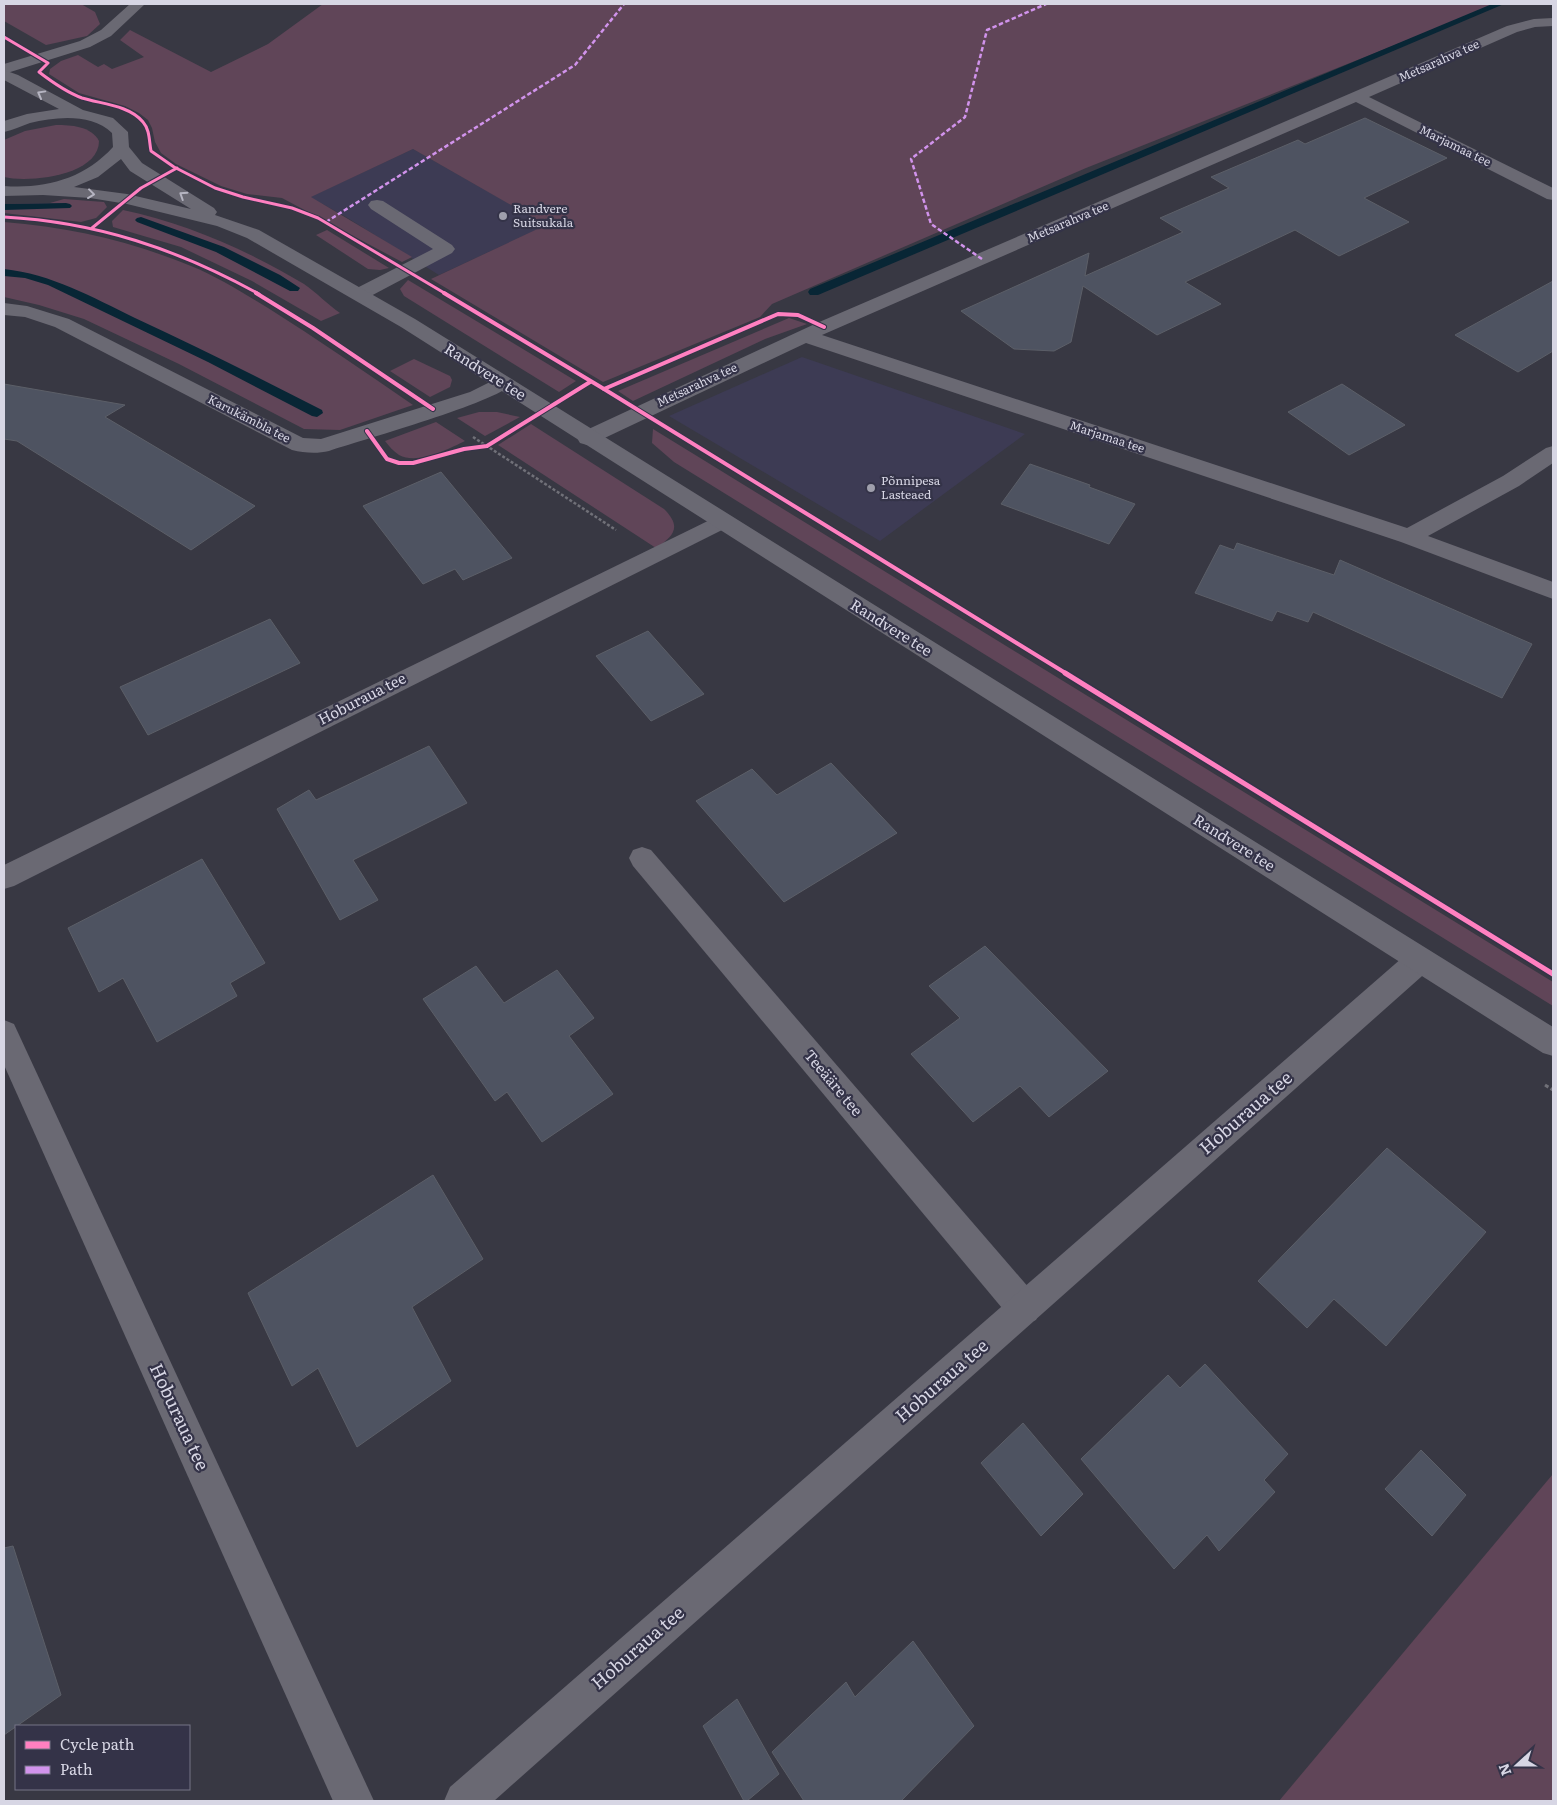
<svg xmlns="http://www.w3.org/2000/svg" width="1557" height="1805" font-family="Literata,serif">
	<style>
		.built { fill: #3d3b54 }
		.green { fill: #604558 }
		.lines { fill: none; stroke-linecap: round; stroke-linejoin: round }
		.stream { fill: #082635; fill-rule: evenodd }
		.building { fill: #4e5361; stroke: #5c5f68 }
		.path-far1 { stroke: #707078; stroke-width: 2.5; stroke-dasharray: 3 2; stroke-linecap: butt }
		.path { stroke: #707078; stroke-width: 3; stroke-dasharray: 4 2.5; stroke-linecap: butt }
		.lane { fill: #6a6973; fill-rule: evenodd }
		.street { fill: #6a6973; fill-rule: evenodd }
		.secondary { fill: #6a6973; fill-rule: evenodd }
		.quiet { stroke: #d193ec; stroke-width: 2.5; stroke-dasharray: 4.5 2.5; stroke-linecap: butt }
		.cycleway-far2-casing { stroke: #343348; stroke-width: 5 }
		.cycleway-far1-casing { stroke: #343348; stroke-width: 6 }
		.cycleway-casing { stroke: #343348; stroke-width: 8 }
		.cycleway-far2 { stroke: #ff80c0; stroke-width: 3 }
		.cycleway-far1 { stroke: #ff80c0; stroke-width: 4 }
		.cycleway { stroke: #ff80c0; stroke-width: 5 }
		.oneway { stroke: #b6b5c2 }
		.poi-dot { fill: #9f9fac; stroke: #343348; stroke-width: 2 }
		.labels { text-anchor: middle; stroke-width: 4.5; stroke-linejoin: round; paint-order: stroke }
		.far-street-label { font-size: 12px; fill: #d7d6e4; stroke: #343348 }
		.far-poi-label { font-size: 12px; fill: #d7d6e4; stroke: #343348; text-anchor: start }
		.street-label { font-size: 15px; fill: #d7d6e4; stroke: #343348 }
		.near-street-label { font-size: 18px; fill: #d7d6e4; stroke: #343348 }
	</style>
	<rect width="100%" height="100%" fill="#383843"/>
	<g class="built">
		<path d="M413 149 547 225 439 275 346 217 310 197Z"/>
		<path d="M802 357 1025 434 880 541 669 416Z"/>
	</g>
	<g class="green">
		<path d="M4 4H81L95 12 100 24 87 36 46 45 4 21Z"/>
		<path d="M323 4H1498L1086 168 772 304 760 317 603 382 431 279 546 225 413 149 311 197 412 257 402 262 282 198 247 194 221 186 176 164 161 153 155 142 152 128 148 120 139 113 125 106 79 93 49 74 50 69 61 61 78 55 98 67 104 64 112 69 144 57 120 40 130 30 211 72 268 44Z"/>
		<path d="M56 125C71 125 91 126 99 141 99 176 28 183 4 177V140L25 131Z"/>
		<path d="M64 199 104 202 107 207 96 218 81 222 4 213V204L50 203Z"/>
		<path d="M123 210C186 223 249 251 304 284 316 292 327 304 340 313L321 321 252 281 181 247 113 227 112 221Z"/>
		<path d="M4 222C69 227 130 241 191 266 218 277 243 293 268 308 317 339 365 372 413 405L340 430 304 429 179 364 84 319 39 305 4 297Z"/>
		<path d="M327 230 389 268 380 270 368 269 316 235Z"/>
		<path d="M408 280 576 381 559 392 404 296 400 289Z"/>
		<path d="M789 318 807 324 765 339 633 401 618 391Z"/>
		<path d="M414 359 450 376 452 380 450 387 430 397 390 371Z"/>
		<path d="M479 412H497L520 417 485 436 457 418Z"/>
		<path d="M436 422 465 441C448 449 418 465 399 455 393 451 389 446 385 441Z"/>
		<path d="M531 424 664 509C682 527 674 536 656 548L498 445Z"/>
		<path d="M653 429 1553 982V1006L674 462 652 443Z"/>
		<path d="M1553 1474V1801H1279Z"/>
	</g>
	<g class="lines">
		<g class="stream">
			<path d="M1492 4H1504L818 295H810L808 292 810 289Z"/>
			<path d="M66 203 70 204 72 206 70 208 4 210V204Z"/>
			<path d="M141 217 224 247 280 275 300 288 298 291H290L216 252 137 222 135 220 137 218Z"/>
			<path d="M4 269C51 274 92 297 135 318 198 347 260 378 322 410L323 413 317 417 312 416 208 362 48 285 25 278 4 276Z"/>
		</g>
	</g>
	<g class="building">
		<path d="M1365 118 1447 158 1364 198 1409 222 1339 256 1295 230 1185 282 1221 304 1157 335 1083 286 1071 342 1054 351 1014 349 961 311 1089 253 1085 276 1183 232 1160 218 1229 188 1211 177 1298 140 1305 144Z"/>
		<path d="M1553 281V351L1518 372 1455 335Z"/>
		<path d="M4 384 125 405 105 417 255 506 191 550 17 441 4 439Z"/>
		<path d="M1342 384 1405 425 1349 455 1288 412Z"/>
		<path d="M1030 464 1090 485 1089 487 1135 504 1109 544 1001 504Z"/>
		<path d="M441 472 512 558 463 580 455 569 423 584 363 506Z"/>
		<path d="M1237 543 1334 575 1340 560 1532 644 1502 698 1313 612 1308 622 1277 611 1272 621 1195 593 1220 545 1234 550Z"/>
		<path d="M270 619 300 663 148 735 120 687Z"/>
		<path d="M648 631 704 694 651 721 596 656Z"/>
		<path d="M429 746 467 803 353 860 378 900 340 920 277 809 309 790 316 800Z"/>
		<path d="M831 763 897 833 784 902 696 801 752 769 777 795Z"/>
		<path d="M202 859 265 963 230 983 237 996 157 1042 123 978 99 992 68 928Z"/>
		<path d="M985 946 1108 1071 1049 1117 1020 1086 973 1122 911 1054 960 1018 929 986Z"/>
		<path d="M476 966 504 1003 557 970 594 1018 569 1036 613 1094 542 1142 507 1092 495 1101 423 999Z"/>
		<path d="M1387 1148 1486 1232 1386 1346 1334 1299 1307 1328 1258 1281Z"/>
		<path d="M433 1175 483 1259 412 1307 451 1381 357 1447 318 1368 292 1386 248 1293Z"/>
		<path d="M1205 1364 1288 1454 1264 1480 1275 1492 1219 1551 1207 1535 1174 1569 1081 1459 1168 1375 1180 1388Z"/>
		<path d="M1023 1423 1083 1494 1041 1536 981 1463Z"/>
		<path d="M1421 1450 1466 1495 1432 1536 1385 1489Z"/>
		<path d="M13 1546 61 1695 4 1735V1548Z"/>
		<path d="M913 1641 974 1726 901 1801H804L772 1752 846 1682 855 1697Z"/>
		<path d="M737 1699 779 1774 747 1801H744L703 1726Z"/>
	</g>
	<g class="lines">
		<path class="path-far1" d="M473 437 616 530"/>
		<path class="path" d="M1545 1085 1553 1090"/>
		<g class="lane">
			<path d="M377 200 383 201 452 245 455 249 452 253 367 298 360 300 353 298 351 294 353 290 433 249 371 209 368 205 371 201Z"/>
			<path d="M642 847 651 850 1036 1296 1041 1308 1036 1320 1024 1325 1012 1320 633 866 629 858 633 850Z"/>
		</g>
		<g class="street">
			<path d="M130 4H145L111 36 90 47 4 74V64L80 41 101 30Z"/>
			<path d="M1553 18V26L1535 27 1517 32 1369 97 1553 188V200L1547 199 1356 102 822 335 1407 528 1503 476 1546 448 1553 446V463L1519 486 1428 536 1553 582V599L1401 542 806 343 594 443 587 445 580 443 577 438 580 433 817 323 1507 26 1534 19Z"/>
			<path d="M4 303 27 306 69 319 303 438 321 439 470 392 496 379 503 377 510 379 513 383C501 401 359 441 329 451 317 454 304 453 292 450L55 327 25 317 4 315Z"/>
			<path d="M720 515 728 517 731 522 728 527 14 886 4 889V865Z"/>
			<path d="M1420 948 1430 951 1434 960 1430 969 494 1801H444L450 1787 1410 951Z"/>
			<path d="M4 1020 14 1024 374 1801H333L4 1065Z"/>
		</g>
		<path class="secondary" d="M4 70 18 75 83 110 113 118 128 132 129 147 142 163 214 208 217 212 215 215 259 230 415 319 1553 1027V1056L1543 1053 401 327 247 238 217 226 127 204 90 198 43 195 4 196V186C45 189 84 179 113 147L112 133C91 113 56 117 30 123 21 126 13 130 4 132V121L27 114 59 109 4 80ZM121 159 130 171 191 209 127 194 74 187 98 177Z"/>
		<g class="quiet">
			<path d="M326 222 575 65 624 4"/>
			<path d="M982 259 931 224 911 159 965 117 987 30 1046 4"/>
		</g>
		<defs>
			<g id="cycleway-far2">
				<path d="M4 37 48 63 39 72C52 82 66 92 82 98 101 104 129 105 143 122 150 130 149 141 151 151L174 167 215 188 243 197 292 208 318 218 446 294"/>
				<path d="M4 217C97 222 177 249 259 294"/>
				<path d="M92 228 141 188 177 168"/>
			</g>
			<g id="cycleway-far1">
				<path d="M256 293 313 328 433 409"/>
				<path d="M444 293 604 389 1067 674"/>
				<path d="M604 389 778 314 798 315 824 327"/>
				<path d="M367 431 387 459 399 463H413L464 449 487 446 590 382"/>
			</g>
			<path id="cycleway" d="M1065 673 1553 974"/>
		</defs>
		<use href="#cycleway-far2" class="cycleway-far2-casing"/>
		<use href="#cycleway-far1" class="cycleway-far1-casing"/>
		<use href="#cycleway" class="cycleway-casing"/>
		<use href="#cycleway-far2" class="cycleway-far2"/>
		<use href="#cycleway-far1" class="cycleway-far1"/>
		<use href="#cycleway" class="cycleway"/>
	</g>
	<defs><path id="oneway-chevron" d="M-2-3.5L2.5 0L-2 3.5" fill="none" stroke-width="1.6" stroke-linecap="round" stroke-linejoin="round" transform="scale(1.25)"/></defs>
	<g class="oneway">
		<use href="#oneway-chevron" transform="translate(41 94) rotate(-151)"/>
		<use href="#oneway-chevron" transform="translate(91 194) rotate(7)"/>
		<use href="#oneway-chevron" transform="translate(183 195) rotate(-147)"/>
	</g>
	<g class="poi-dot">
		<circle cx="503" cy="216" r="5"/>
		<circle cx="871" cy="488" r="5"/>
	</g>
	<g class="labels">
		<g class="far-street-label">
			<text transform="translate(1439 61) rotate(-24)" y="4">Metsarahva tee</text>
			<text transform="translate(1455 146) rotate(26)" y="4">Marjamaa tee</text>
			<text transform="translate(1068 222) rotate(-23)" y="4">Metsarahva tee</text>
			<text transform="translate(697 385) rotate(-25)" y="4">Metsarahva tee</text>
			<text transform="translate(249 419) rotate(27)" y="4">Karukämbla tee</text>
			<text transform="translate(1107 437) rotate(18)" y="4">Marjamaa tee</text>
		</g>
		<g class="far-poi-label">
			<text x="513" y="213">Randvere<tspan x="513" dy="14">Suitsukala</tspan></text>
			<text x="881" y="485">Põnnipesa<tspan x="881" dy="14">Lasteaed</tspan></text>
		</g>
		<g class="street-label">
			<text transform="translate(485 372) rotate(32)" y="5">Randvere tee</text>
			<text transform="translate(891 628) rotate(32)" y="5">Randvere tee</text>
			<text transform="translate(362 699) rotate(-27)" y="5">Hoburaua tee</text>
			<text transform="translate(1234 843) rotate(32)" y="5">Randvere tee</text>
			<text transform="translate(833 1083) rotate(50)" y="5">Teeääre tee</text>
		</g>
		<g class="near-street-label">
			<text transform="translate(1246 1113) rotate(-41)" y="6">Hoburaua tee</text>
			<text transform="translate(942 1381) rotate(-41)" y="6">Hoburaua tee</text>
			<text transform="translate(179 1417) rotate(65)" y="6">Hoburaua tee</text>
			<text transform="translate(638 1648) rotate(-41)" y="6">Hoburaua tee</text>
		</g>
	</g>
	<rect width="1557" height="1805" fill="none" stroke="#d7d6e4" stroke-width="10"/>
	<rect x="15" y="1725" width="175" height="65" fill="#343348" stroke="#757486"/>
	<rect x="25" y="1741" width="25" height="8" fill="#ff80c0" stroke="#757486"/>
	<text x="60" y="1750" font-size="15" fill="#d7d6e4">Cycle path</text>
	<rect x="25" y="1766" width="25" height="8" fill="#d193ec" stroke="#757486"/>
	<text x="60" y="1775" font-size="15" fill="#d7d6e4">Path</text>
	<g transform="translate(1517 1765) rotate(249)" stroke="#343348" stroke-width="4" paint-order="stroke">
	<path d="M0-4L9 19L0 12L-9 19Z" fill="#d7d6e4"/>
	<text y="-8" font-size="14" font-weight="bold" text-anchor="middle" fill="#d7d6e4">N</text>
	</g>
</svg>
